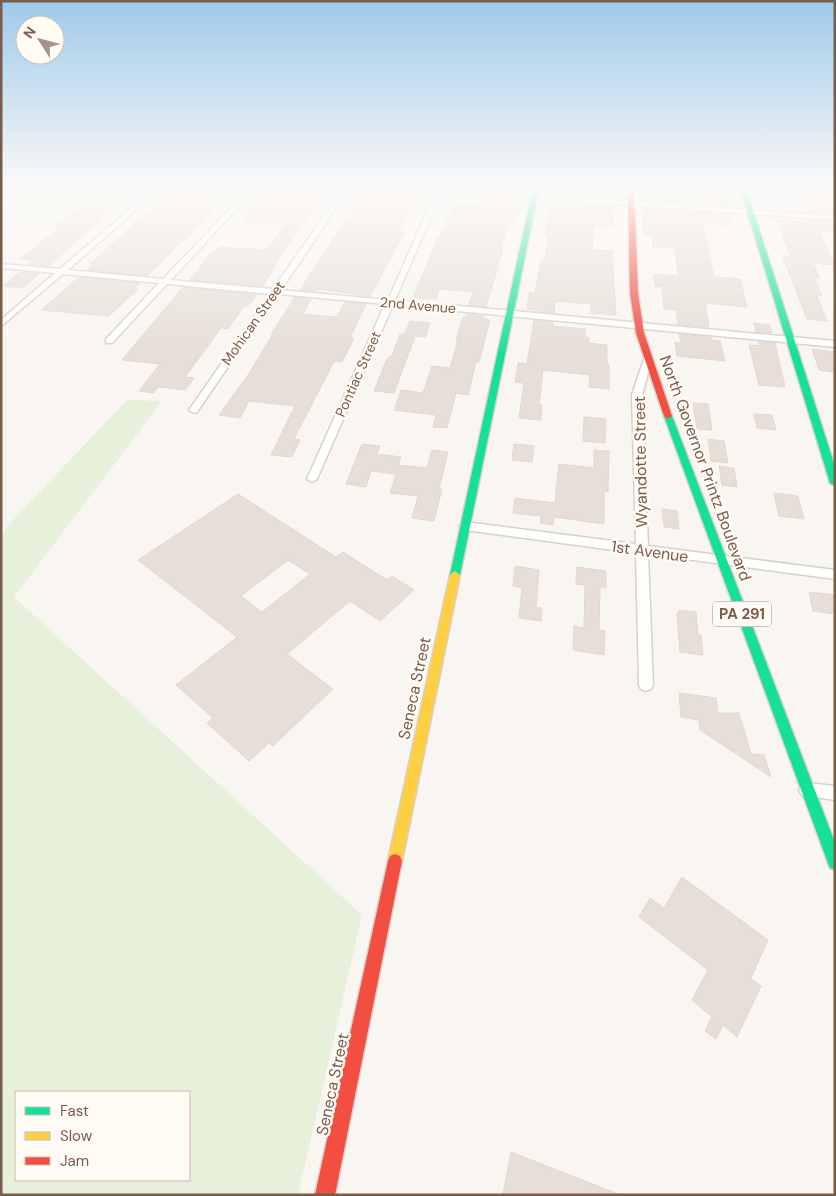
<svg xmlns="http://www.w3.org/2000/svg" width="836" height="1196" font-family="'DM Sans',sans-serif">
	<style>
		.green { fill: #e7f0db; fill-rule: evenodd }
		.building { fill: #e6ded7; stroke: #e2d8d2; fill-rule: evenodd }
		.lines { fill: none; stroke-linecap: round; stroke-linejoin: round }
		.street-casing { stroke: #d7d1cb; stroke-width: 3 }
		.fast-casing { stroke: #d9d2cb; stroke-width: 3 }
		.slow-casing { stroke: #d9d2cb; stroke-width: 3 }
		.jam-casing { stroke: #d9d2cb; stroke-width: 3 }
		.street { fill: #fefefd; fill-rule: evenodd }
		.fast { fill: #16e098; fill-rule: evenodd }
		.slow { fill: #ffcf43; fill-rule: evenodd }
		.jam { fill: #f24e42; fill-rule: evenodd }
		.labels { text-anchor: middle; stroke-width: 5; stroke-linejoin: round; paint-order: stroke }
		.far-street-label { font-size: 14px; fill: #7a5c4d; stroke: #fffaf3 }
		.shield { fill: #fffaf3; stroke: #a28b7f; stroke-width: 1 }
		.shield-label { font-size: 15px; font-weight: bold; fill: #7a5c4d }
		.street-label { font-size: 16px; fill: #7a5c4d; stroke: #fffaf3 }
	</style>
	<rect width="100%" height="100%" fill="#f9f5f0"/>
	<path class="green" d="M127 400 162 401 14 597 362 915 298 1195H1V533ZM16 1092H189V1180H16Z"/>
	<g class="building">
		<path d="M271 188 322 194 315 204H318L274 265H276L263 286 190 280 212 252H215L220 247 266 250 285 224 242 221Z"/>
		<path d="M599 188H612L613 198 598 197Z"/>
		<path d="M642 188H657L658 198 688 200V188H725L730 207 642 200Z"/>
		<path d="M176 190 229 192 186 240H183L148 276 87 270 93 265 90 264 130 228 165 196Z"/>
		<path d="M366 190 418 194 399 232H405L370 296 317 289 316 291 300 290Z"/>
		<path d="M800 195 835 197V214L808 212Z"/>
		<path d="M503 198 522 200 515 220 509 221 501 249H503L486 307 469 305 473 292 439 289 436 299 413 298 438 237H440L455 203 484 205 486 201 501 202Z"/>
		<path d="M88 201 119 203 49 266 29 264 34 260 20 259 60 227H55Z"/>
		<path d="M551 203 613 206V227L594 225 592 250 612 251 616 315 591 313V304L555 301 554 313 527 309 529 293H535L541 260H545L548 235H545Z"/>
		<path d="M643 208 729 214 732 225 703 223 714 277 740 279 747 307 705 303 709 327 678 325 676 310 664 309 662 287 655 286 654 274 678 276 675 248 653 247 652 234H644Z"/>
		<path d="M777 220 812 223 811 220 835 222V232L819 231 834 265 813 263 820 278H814L822 296H817L827 321 807 319 783 257H791Z"/>
		<path d="M20 272 40 273 23 288 3 286Z"/>
		<path d="M79 277 140 283 134 289H138L109 316 41 310Z"/>
		<path d="M183 287 257 295 248 306H244L228 329 221 328 185 377 194 378 185 390 158 387 154 393 139 391 160 364 122 360Z"/>
		<path d="M295 297 311 299 303 314 337 317 345 302 366 304 350 338H354L342 362 334 361 294 439 300 440 292 457 271 455 295 406 249 401 240 418 219 415 248 375 273 334H271Z"/>
		<path d="M466 314 484 316 483 319 490 320 479 362H476L468 395 456 393 447 428 433 427 436 415 394 410 401 390 423 393 432 366 450 368 458 340H456L463 317H465Z"/>
		<path d="M534 320 553 322V326L585 329V337L589 338 588 343 607 345V364H609V389L589 387 590 375 543 370 539 405H542L541 420 519 418 524 383 515 382 518 363 527 364Z"/>
		<path d="M410 321 430 323 425 337 415 336 394 393 374 391 386 361 390 356H392L400 334 404 335Z"/>
		<path d="M754 323 770 325 772 333 756 332Z"/>
		<path d="M679 334 711 337V340L720 341 725 361 677 356 675 342 681 343Z"/>
		<path d="M758 342 775 343 785 387 759 385 749 345 760 346Z"/>
		<path d="M812 349 835 352V372L819 370Z"/>
		<path d="M693 403 708 404 712 430 697 429Z"/>
		<path d="M754 414 772 415 776 430 757 428Z"/>
		<path d="M584 417 606 419 605 443 583 441Z"/>
		<path d="M708 439 724 441 728 463 711 461Z"/>
		<path d="M362 444 380 446 377 454 401 457 395 474 371 471 366 487 346 484Z"/>
		<path d="M514 444 534 446 532 462 512 460Z"/>
		<path d="M432 450 448 452 439 489H442L434 521 412 518 418 496 390 493 399 465 427 468Z"/>
		<path d="M594 450 609 451 608 492 604 491V524L554 517 553 525 540 523 541 516 513 513 515 498 555 503 559 464 594 468Z"/>
		<path d="M719 466 734 468 737 487 722 485Z"/>
		<path d="M774 493 798 496 804 519 779 516Z"/>
		<path d="M238 494 336 557 343 552 387 580 392 576 414 590 380 621 350 601 287 654 333 689 273 746 269 743 249 761 207 723 213 718 176 685 237 637 138 560ZM288 560 310 574 262 612 241 596Z"/>
		<path d="M662 509 677 511 679 529 664 527Z"/>
		<path d="M515 566 539 570 536 607 542 608 541 621 519 618 522 588 513 586Z"/>
		<path d="M577 567 606 571V588L600 587 599 630 605 631 604 655 573 650 574 626 584 628 585 585 576 584Z"/>
		<path d="M809 592 835 595V614L813 611Z"/>
		<path d="M679 610 696 612 698 635H701L703 655 680 652 677 613H679Z"/>
		<path d="M679 693 716 698 718 713H739L751 754 764 755 771 777 700 730 699 720 681 717Z"/>
		<path d="M682 877 768 940 751 978 761 986 737 1037 723 1025 716 1039 705 1031 712 1017 692 1000 708 970 639 917 650 898 664 908Z"/>
		<path d="M511 1152 618 1194V1195H503Z"/>
	</g>
	<g class="lines">
		<defs>
			<g id="street">
				<path d="M155 188H161L68 270 163 279 250 188H256L171 280 273 289 344 188H350L281 290 388 300 436 191 414 190 411 188H444L835 216V220L442 192 395 300 835 341V347L393 305 317 479 312 482 307 479 385 304 278 294 197 412 194 413 189 410 270 294 167 284 112 343H106V339L159 283 63 274 1 326V320L55 273 1 268V264L60 269Z"/>
				<path d="M648 356 652 359 642 395 648 546 835 570V579L648 554 653 685 651 689 646 691 641 689 639 685 636 553 465 530 459 526 465 522 636 544 632 395 644 359Z"/>
				<path d="M807 783 835 786V800L802 795 799 790 802 785Z"/>
			</g>
			<g id="fast">
				<path d="M533 188H539L460 575 455 579 450 575Z"/>
				<path d="M740 188H746L835 467V486L830 483Z"/>
				<path d="M668 413 672 416 835 843V870L830 868 828 863 664 416Z"/>
			</g>
			<g id="slow">
				<path d="M6 188H13L1 195V191Z"/>
				<path d="M455 571 460 575 402 861 400 866 395 868 390 866 388 861 450 575Z"/>
			</g>
			<g id="jam">
				<path d="M628 188H634L638 293 644 333 672 416 668 419 664 416 636 333 630 293Z"/>
				<path d="M395 854 400 856 402 861 335 1195H315L388 861 390 856Z"/>
			</g>
		</defs>
		<use href="#street" class="street-casing"/>
		<use href="#fast" class="fast-casing"/>
		<use href="#slow" class="slow-casing"/>
		<use href="#jam" class="jam-casing"/>
		<use href="#street" class="street"/>
		<use href="#fast" class="fast"/>
		<use href="#slow" class="slow"/>
		<use href="#jam" class="jam"/>
	</g>
	<linearGradient id="sky" x2="0" y2="1"><stop stop-color="#9ec9e9"/><stop offset="0.53" stop-color="#fcfaf8"/><stop offset="1" stop-color="#fcfaf8" stop-opacity="0"/></linearGradient>
	<rect width="836" height="355" fill="url(#sky)"/>
	<g class="labels">
		<g class="far-street-label">
			<text transform="translate(418 305) rotate(5)" y="5">2nd Avenue</text>
			<text transform="translate(253 323) rotate(-55)" y="5">Mohican Street</text>
			<text transform="translate(358 374) rotate(-66)" y="5">Pontiac Street</text>
		</g>
		<rect class="shield" x="713" y="601.5" width="58" height="25" rx="4"/>
		<g class="shield-label">
			<text x="742" y="619">PA 291</text>
		</g>
		<g class="street-label">
			<text transform="translate(640 462) rotate(-91)" y="6">Wyandotte Street</text>
			<text transform="translate(706 468) rotate(70)" y="6">North Governor Printz Boulevard</text>
			<text transform="translate(650 551) rotate(8)" y="6">1st Avenue</text>
			<text transform="translate(414 688) rotate(-78)" y="6">Seneca Street</text>
			<text transform="translate(332 1084) rotate(-78)" y="6">Seneca Street</text>
		</g>
	</g>
	<rect width="836" height="1196" fill="none" stroke="#7a5c4d" stroke-width="5"/>
	<rect x="15" y="1091" width="175" height="90" fill="#fffaf3" stroke="#cabbb1"/>
	<rect x="25" y="1107" width="25" height="8" fill="#16e098" stroke="#cabbb1"/>
	<text x="60" y="1116" font-size="15" fill="#7a5c4d">Fast</text>
	<rect x="25" y="1132" width="25" height="8" fill="#ffcf43" stroke="#cabbb1"/>
	<text x="60" y="1141" font-size="15" fill="#7a5c4d">Slow</text>
	<rect x="25" y="1157" width="25" height="8" fill="#f24e42" stroke="#cabbb1"/>
	<text x="60" y="1166" font-size="15" fill="#7a5c4d">Jam</text>
	<g transform="translate(40 40) rotate(306)"><circle r="24" fill="#fffaf3" stroke="#cabbb1"/>
	<path d="M0-4L9 19L0 12L-9 19Z" fill="#a69286"/>
	<text y="-8" font-size="14" font-weight="bold" text-anchor="middle" fill="#7a5c4d">N</text>
	</g>
</svg>
